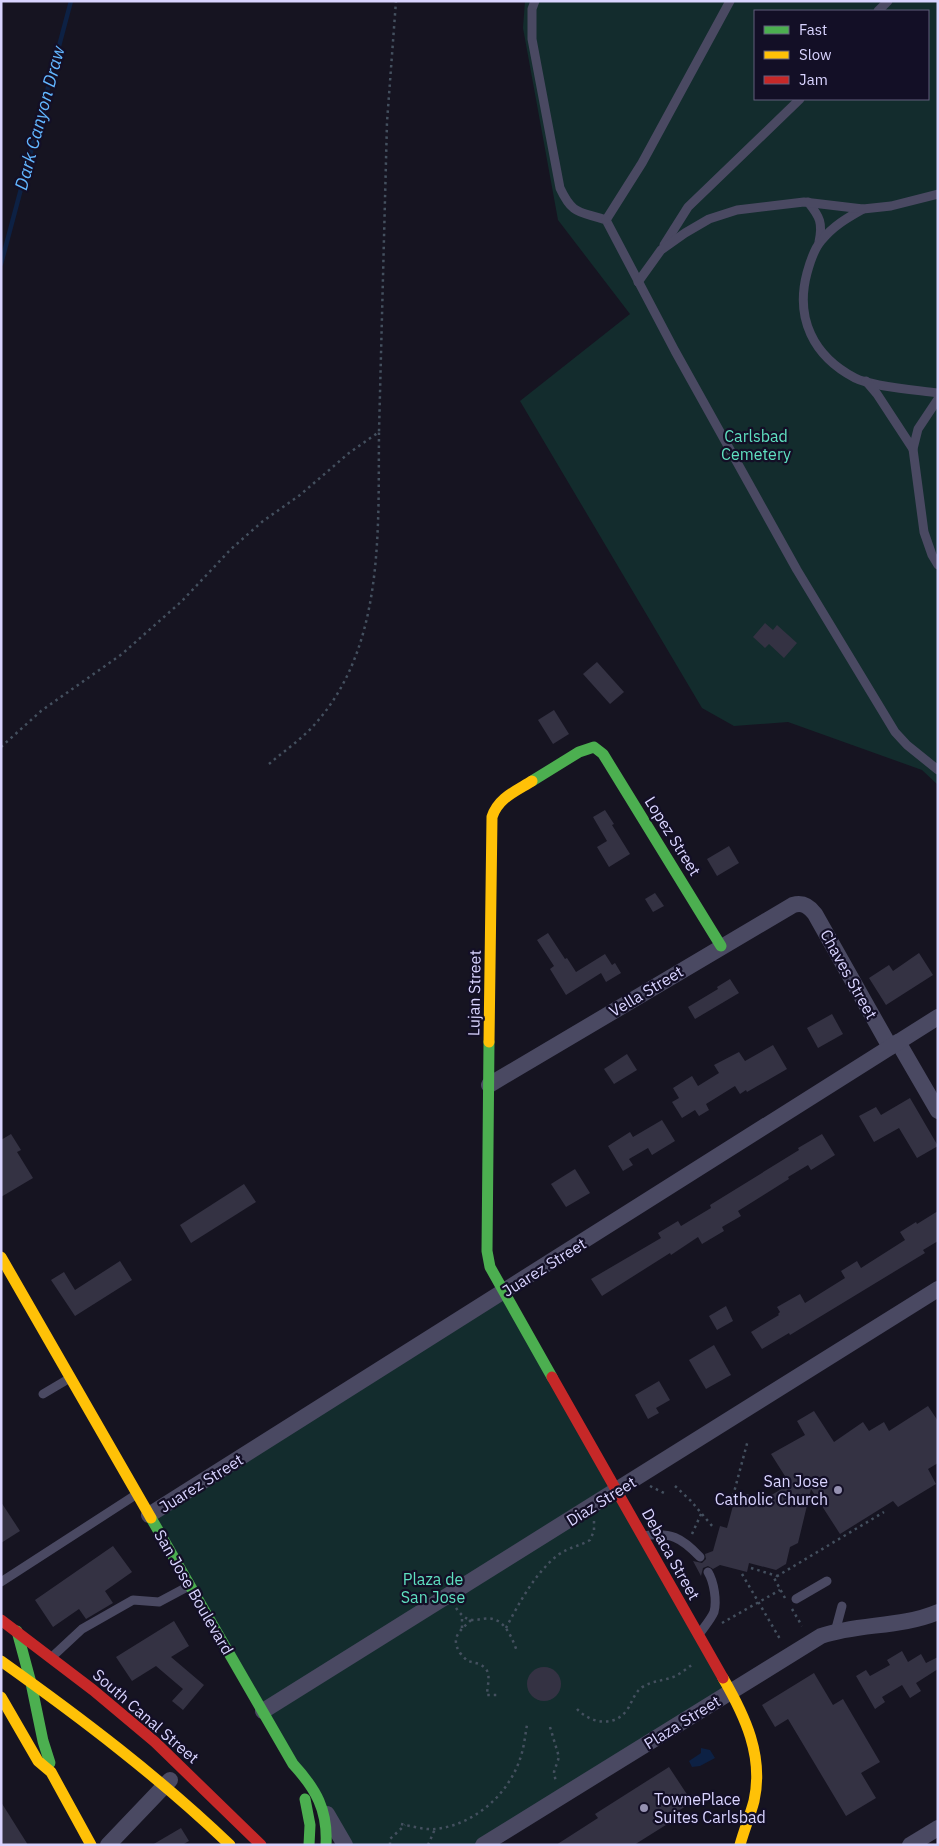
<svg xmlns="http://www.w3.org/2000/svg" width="939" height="1846" font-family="'IBM Plex Sans',sans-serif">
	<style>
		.green { fill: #132c2d; fill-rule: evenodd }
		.water { fill: #0d2144 }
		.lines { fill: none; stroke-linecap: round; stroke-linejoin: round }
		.stream { stroke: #0d2144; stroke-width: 4.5 }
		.building { fill: #343243 }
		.path { stroke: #44505f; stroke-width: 2.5; stroke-dasharray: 2.5 4; stroke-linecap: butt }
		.lane { stroke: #4a4962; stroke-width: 9 }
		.street { stroke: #4a4962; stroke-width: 16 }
		.fast { stroke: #4caf50; stroke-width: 11 }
		.slow { stroke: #ffc107; stroke-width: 11 }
		.jam { stroke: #c62828; stroke-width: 11 }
		.poi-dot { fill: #9591b1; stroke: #130f26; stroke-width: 2 }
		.labels { text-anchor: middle; stroke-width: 4.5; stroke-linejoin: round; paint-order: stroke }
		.park-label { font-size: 16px; fill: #5fe0c0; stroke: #130f26 }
		.street-label { font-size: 16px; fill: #d9d4ff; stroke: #130f26 }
		.poi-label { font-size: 16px; fill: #d9d4ff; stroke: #130f26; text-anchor: end }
		.water-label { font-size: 18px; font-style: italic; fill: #62b6ff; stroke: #130f26 }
	</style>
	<rect width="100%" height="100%" fill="#161421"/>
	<g class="green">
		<path d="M525 1H938V785L922 770 788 722 734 726 702 708 520 401 630 314 558 220 523 28ZM755 11H928V99H755Z"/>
		<path d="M504 1292 731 1692 483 1845H345L149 1515Z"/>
	</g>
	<path class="water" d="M701 1748 710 1750 715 1758 700 1766 692 1767 689 1761 701 1753Z"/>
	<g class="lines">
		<path class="stream" d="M1 264 71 1"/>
	</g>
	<g class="building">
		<path d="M765 623 773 630 777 625 797 643 784 658 769 644 765 648 753 637Z"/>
		<path d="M597 662 624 692 610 704 583 674Z"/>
		<path d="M554 710 569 734 553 744 538 720Z"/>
		<path d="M605 810 614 824 612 825 630 854 609 867 597 847 607 841 593 817Z"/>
		<path d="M729 846 739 863 717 876 707 859Z"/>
		<path d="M655 893 664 906 653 912 645 899Z"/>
		<path d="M548 933 565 959 567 958 576 972 605 954 612 965 615 963 621 973 606 982 601 973 566 995 550 969 554 966 537 940Z"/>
		<path d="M919 953 933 975 886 1005 869 978 889 965 893 971Z"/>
		<path d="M730 979 739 993 695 1019 688 1007 718 989 717 987Z"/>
		<path d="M832 1014 843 1034 818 1048 807 1028Z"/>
		<path d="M773 1045 787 1069 747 1092 746 1090 740 1094 735 1086 706 1104 709 1110 699 1116 695 1110 682 1118 672 1102 679 1098 673 1088 692 1076 698 1086 719 1073 714 1065 739 1052 745 1061Z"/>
		<path d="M627 1054 637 1070 614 1084 604 1069Z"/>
		<path d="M910 1098 938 1146 917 1158 899 1128 874 1142 859 1116 876 1107 881 1115Z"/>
		<path d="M662 1120 675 1141 652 1155 648 1148 629 1159 633 1165 623 1171 608 1146 630 1132 633 1137Z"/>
		<path d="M11 1134 21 1150 17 1152 33 1178 1 1197V1140Z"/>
		<path d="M822 1134 835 1155 811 1170 808 1165 788 1177 789 1179 738 1211 741 1216 722 1227 724 1231 702 1244 698 1237 671 1255 670 1253 602 1296 591 1279 661 1238 658 1233 678 1221 681 1226 711 1208 710 1205 799 1150 798 1148Z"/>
		<path d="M575 1169 590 1193 566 1207 551 1184Z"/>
		<path d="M244 1184 256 1202 191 1243 180 1225Z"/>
		<path d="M938 1211V1241L923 1250 925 1253 790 1335 789 1333 762 1349 751 1332 779 1315 778 1314 780 1312 777 1307 800 1294 805 1303 845 1278 841 1271 857 1261 861 1268 905 1240 900 1232 916 1222 917 1224Z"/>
		<path d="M120 1261 132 1280 75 1316 51 1280 64 1272 75 1290Z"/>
		<path d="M726 1306 733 1321 717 1330 709 1316Z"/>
		<path d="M714 1345 731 1375 706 1389 689 1360Z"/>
		<path d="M659 1381 670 1400 656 1408 659 1413 648 1419 635 1395Z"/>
		<path d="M928 1406 938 1421V1463L928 1469 936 1484 898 1507 893 1501 840 1534 811 1489 798 1543 790 1547 786 1564 776 1570 749 1563 747 1572 720 1565 713 1569 708 1566 703 1568 701 1576 693 1561 702 1563 706 1559 705 1554 713 1551 720 1526 727 1528 734 1502 747 1494 763 1500 790 1484 771 1454 805 1435 797 1421 814 1411 834 1442 863 1422 869 1431 884 1422 889 1431Z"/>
		<path d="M1 1502 20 1531 1 1543Z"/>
		<path d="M113 1546 132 1572 105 1591 113 1603 86 1619 79 1609 53 1627 35 1600Z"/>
		<path d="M174 1621 189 1646 171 1657 204 1685 183 1710 172 1701 183 1689 156 1666 132 1681 116 1657Z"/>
		<path d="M902 1651 908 1662 921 1654 926 1663 938 1657V1669L916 1683 921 1691 910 1698 902 1685 882 1697 885 1702 875 1709 856 1676 866 1670 870 1676 890 1665 887 1660Z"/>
		<circle cx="544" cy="1684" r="17"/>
		<path d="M814 1673 833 1705 843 1699 880 1762 861 1773 876 1798 846 1816 788 1719 775 1727 762 1705Z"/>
		<path d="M669 1767 692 1802 666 1819 669 1823 634 1845H556L598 1818 595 1814Z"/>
		<path d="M1 1802 28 1845H1Z"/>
		<path d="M181 1828 189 1841 182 1845H152Z"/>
	</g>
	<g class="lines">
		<g class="path">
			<path d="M1 747 41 711 122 654 182 601 231 549 263 521 300 495 349 453 379 432 387 122 396 1"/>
			<path d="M269 764C284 751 302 739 315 724 385 646 378 530 379 432"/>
			<path d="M650 1486 664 1493"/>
			<path d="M675 1486 691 1501 713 1527"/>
			<path d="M733 1496 748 1440"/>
			<path d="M692 1534 702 1512"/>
			<path d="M751 1568 777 1576"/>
			<path d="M742 1574 780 1639"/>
			<path d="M785 1598 774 1578 884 1512"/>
			<path d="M456 1608C472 1631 481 1612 498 1621 508 1627 513 1641 517 1651"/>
			<path d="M792 1609 802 1626"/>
			<path d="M471 1620C460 1631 450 1637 460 1653 463 1656 465 1659 468 1661 474 1663 481 1663 486 1669 491 1676 487 1687 487 1695H500"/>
			<path d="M722 1623 780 1590"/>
			<path d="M462 1628V1617"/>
			<path d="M506 1628C519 1603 535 1573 558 1555 569 1547 580 1546 590 1540L594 1531V1521"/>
			<path d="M577 1709C590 1723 614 1728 627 1710 633 1701 634 1692 644 1686 653 1681 661 1681 670 1678 678 1676 686 1669 693 1664"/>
			<path d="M550 1727 559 1757 554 1772 556 1783"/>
			<path d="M401 1824C411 1826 424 1830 435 1829 474 1825 508 1795 520 1759 524 1748 525 1736 527 1725"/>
			<path d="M390 1845V1839L405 1825"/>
			<path d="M428 1845 435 1829"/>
		</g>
		<g class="lane">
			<path d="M535 1 532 9V39L560 188C573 216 580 211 606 220L675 351 797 570 895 732 907 745 938 770"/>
			<path d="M878 11 888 1"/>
			<path d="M808 202C820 217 823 223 819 242"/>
			<path d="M863 209C847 218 833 226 821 241 814 249 810 262 807 273 795 318 813 356 855 378 873 387 917 390 938 393"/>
			<path d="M606 220 642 163 730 1"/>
			<path d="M664 245 688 207 800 99"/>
			<path d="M638 282 661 250 685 233 709 219 737 210 804 202 863 209 891 206 938 194"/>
			<path d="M866 381 877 394 913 449"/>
			<path d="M938 399 918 429 913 449 924 532 932 555 938 565"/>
			<path d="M43 1394 70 1378"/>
			<path d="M643 1536C671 1532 681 1537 700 1557"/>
			<path d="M1 1582 137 1494"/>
			<path d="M796 1599 827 1581"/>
			<path d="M835 1632 842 1606"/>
			<path d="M700 1633C705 1626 711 1619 714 1612 717 1601 714 1582 708 1572"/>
			<path d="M53 1656 82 1629 133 1600 159 1602 189 1586"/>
		</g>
		<g class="street">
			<path d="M898 1042 938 1111"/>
			<path d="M489 1085 793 905C803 902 809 906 815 914L890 1047"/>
			<path d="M149 1515 938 1017"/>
			<path d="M263 1711 938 1289"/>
			<path d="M327 1814 345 1845"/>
			<path d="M108 1845 170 1780"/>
			<path d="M483 1845 821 1636C859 1623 900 1628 938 1612"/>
			<path d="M910 1845 938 1828"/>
		</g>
		<g class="fast">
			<path d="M532 781 579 752 594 747 603 754 721 946"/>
			<path d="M489 1042 487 1251 490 1267 552 1377"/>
			<path d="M151 1518 293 1764C316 1789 328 1810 326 1845"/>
			<path d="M17 1631 31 1683 43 1741 50 1763"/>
			<path d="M305 1799 310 1825 309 1845"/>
		</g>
		<g class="slow">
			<path d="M489 1042 492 817C498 798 516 791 532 781"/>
			<path d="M1 1257 151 1518"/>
			<path d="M1 1661C81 1718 159 1777 230 1845"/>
			<path d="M723 1678C745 1716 764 1756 754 1801 750 1816 744 1830 740 1845"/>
			<path d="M1 1697 38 1761 51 1772 91 1845"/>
		</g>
		<g class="jam">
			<path d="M552 1377 723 1678"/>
			<path d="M1 1620 93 1690 155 1742 261 1845"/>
		</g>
	</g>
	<g class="poi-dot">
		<circle cx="838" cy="1490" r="5"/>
		<circle cx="644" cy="1808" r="5"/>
	</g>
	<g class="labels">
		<g class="park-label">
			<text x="756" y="442">Carlsbad<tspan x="756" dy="18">Cemetery</tspan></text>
			<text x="433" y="1585">Plaza de<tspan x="433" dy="18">San Jose</tspan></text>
		</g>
		<g class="street-label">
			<text transform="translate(673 836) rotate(58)" y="6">Lopez Street</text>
			<text transform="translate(849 974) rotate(61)" y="6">Chaves Street</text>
			<text transform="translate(646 991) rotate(-31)" y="6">Vella Street</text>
			<text transform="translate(474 993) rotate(-89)" y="6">Lujan Street</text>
			<text transform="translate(544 1267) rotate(-32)" y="6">Juarez Street</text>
			<text transform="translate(201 1483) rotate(-32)" y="6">Juarez Street</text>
			<text transform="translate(601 1501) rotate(-32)" y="6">Diaz Street</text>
			<text transform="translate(671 1554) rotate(61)" y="6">Debaca Street</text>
			<text transform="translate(194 1592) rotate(60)" y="6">San Jose Boulevard</text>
			<text transform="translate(146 1716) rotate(41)" y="6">South Canal Street</text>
			<text transform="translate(682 1722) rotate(-32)" y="6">Plaza Street</text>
		</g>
		<g class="poi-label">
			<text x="828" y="1487">San Jose<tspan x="828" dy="18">Catholic Church</tspan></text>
			<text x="654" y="1805" text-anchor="start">TownePlace<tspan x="654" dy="18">Suites Carlsbad</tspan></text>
		</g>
		<g class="water-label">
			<text transform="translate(40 118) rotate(-75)" y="6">Dark Canyon Draw</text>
		</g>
	</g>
	<rect width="939" height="1846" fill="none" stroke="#d9d4ff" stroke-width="5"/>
	<rect x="754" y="10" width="175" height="90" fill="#130f26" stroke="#625e7d"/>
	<rect x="764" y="26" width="25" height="8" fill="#4caf50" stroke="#625e7d"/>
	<text x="799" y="35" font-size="15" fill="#d9d4ff">Fast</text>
	<rect x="764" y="51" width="25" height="8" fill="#ffc107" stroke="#625e7d"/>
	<text x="799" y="60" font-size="15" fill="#d9d4ff">Slow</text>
	<rect x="764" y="76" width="25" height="8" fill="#c62828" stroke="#625e7d"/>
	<text x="799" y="85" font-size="15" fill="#d9d4ff">Jam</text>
</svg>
